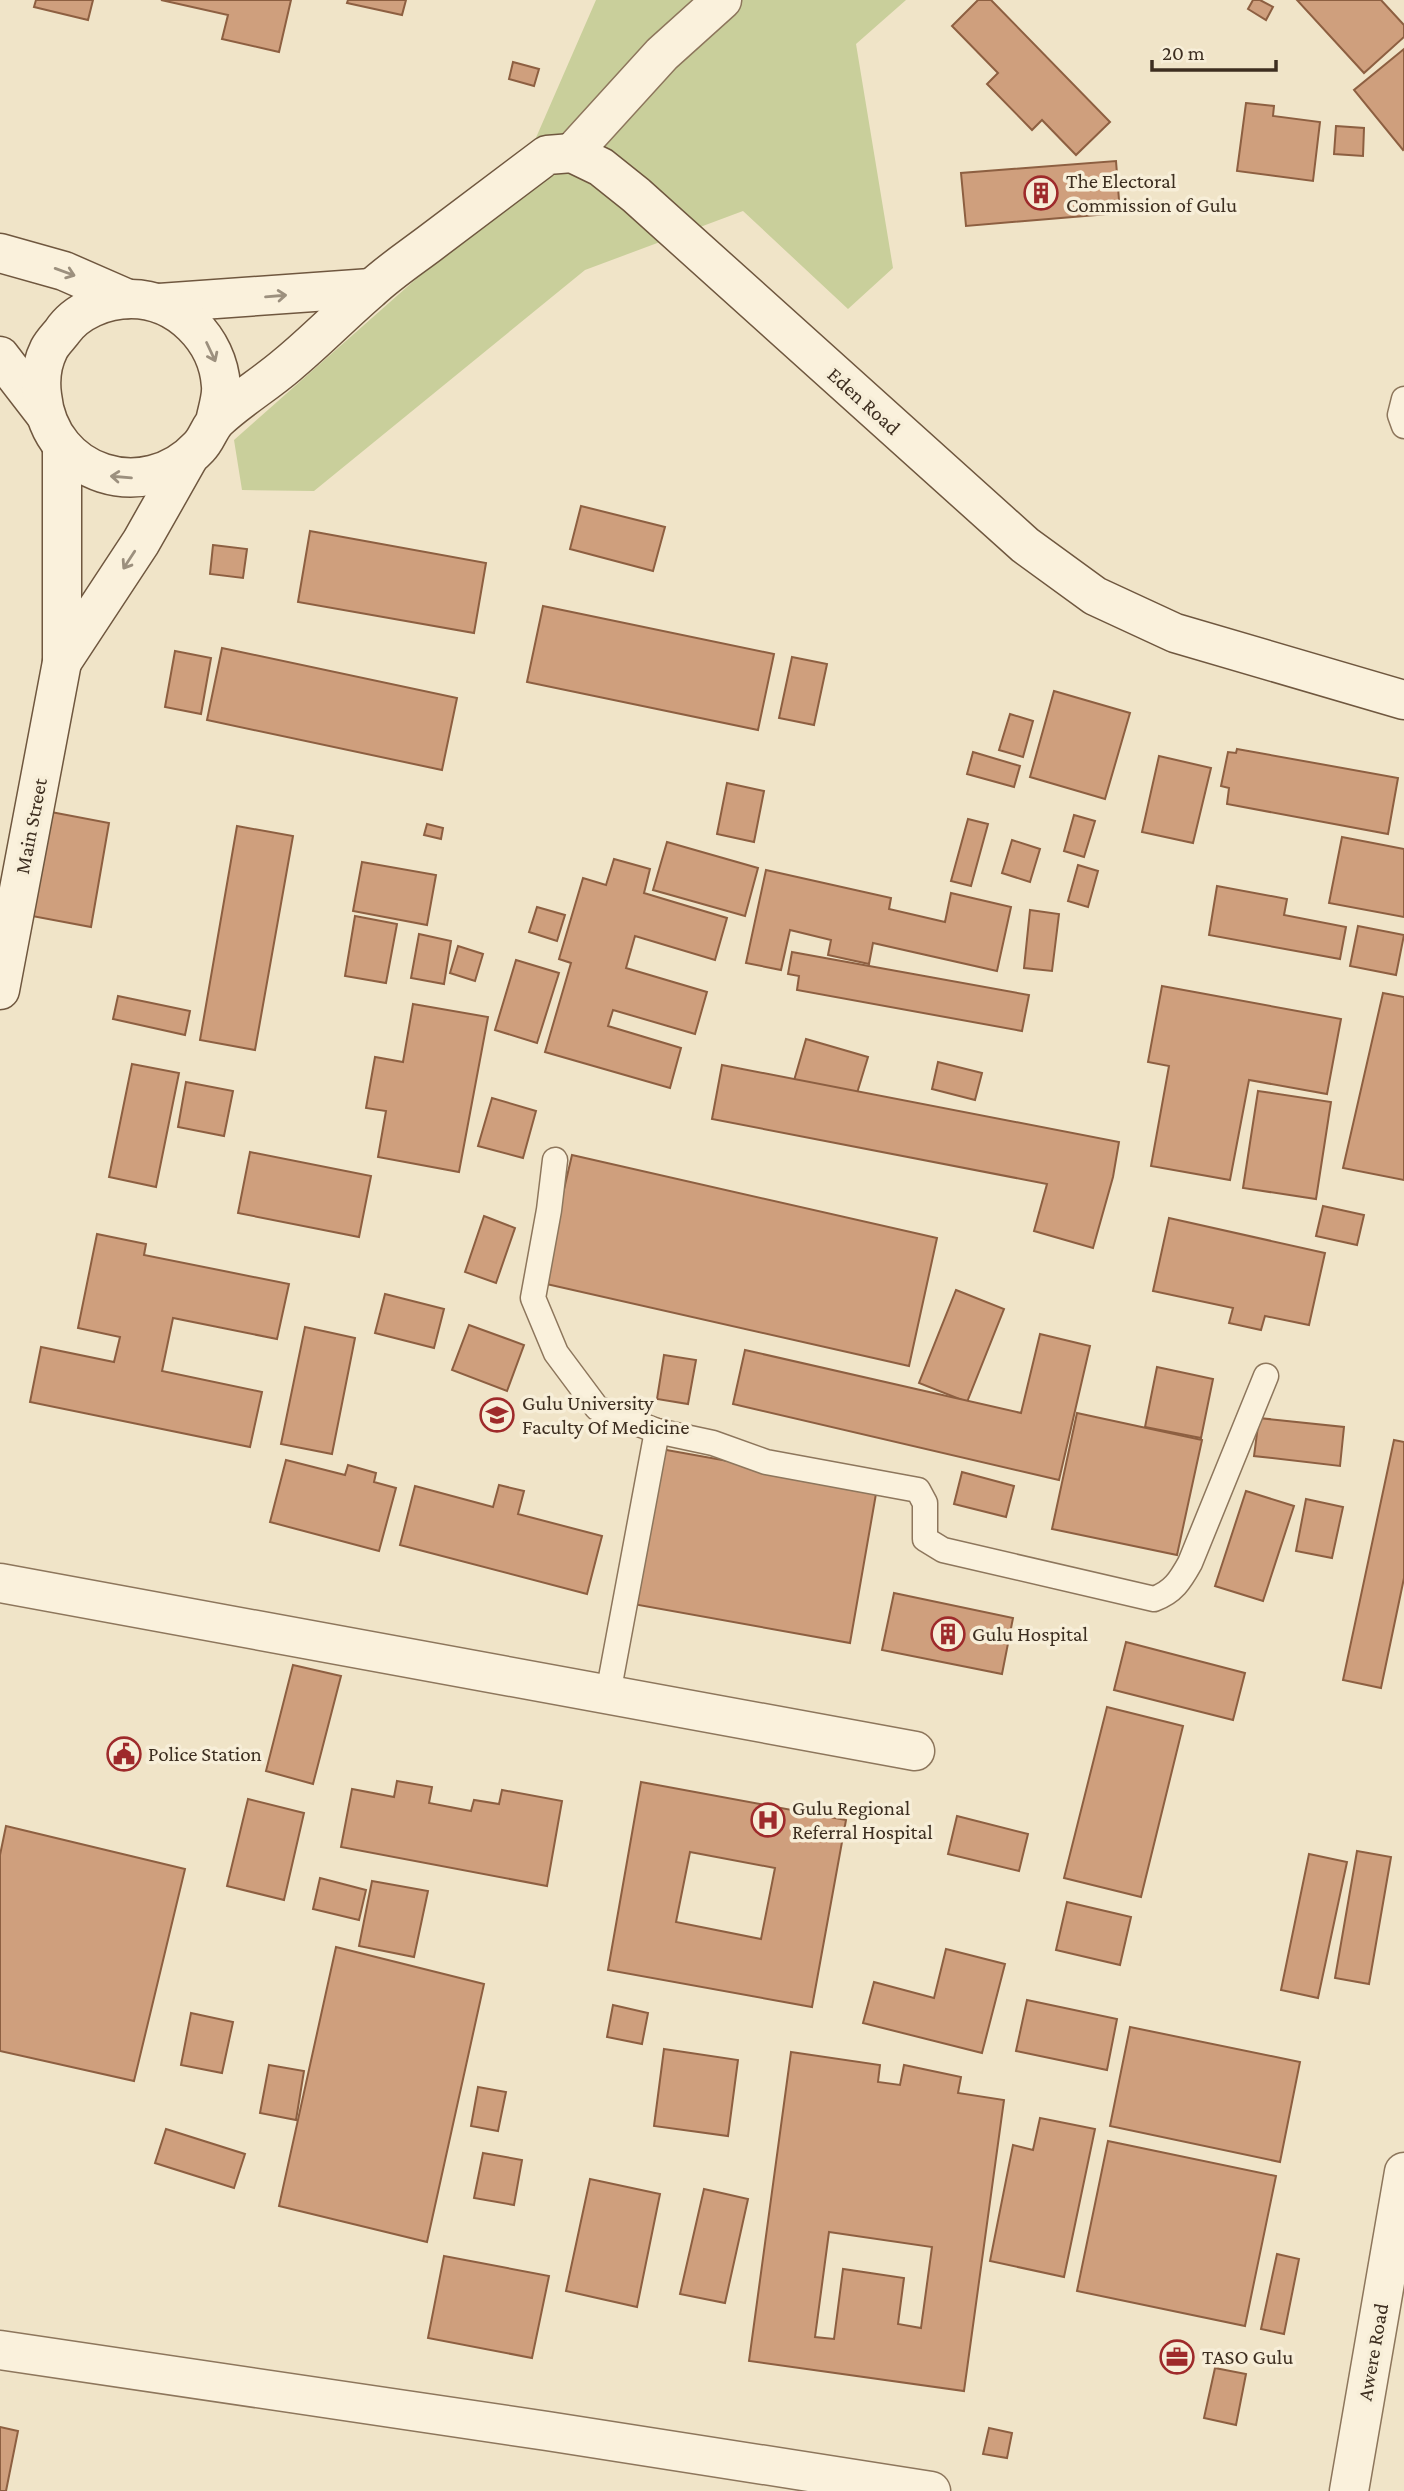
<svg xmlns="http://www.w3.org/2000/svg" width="1404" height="2491" font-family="'Crimson Pro',serif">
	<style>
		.green { fill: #c9cf9b }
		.building { fill: #cf9f7d; stroke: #8d5f41; stroke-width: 2; fill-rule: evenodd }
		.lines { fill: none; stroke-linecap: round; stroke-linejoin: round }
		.lane-casing { stroke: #8d765c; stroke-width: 27 }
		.street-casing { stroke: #8d765c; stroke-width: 41 }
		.secondary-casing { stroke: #6f573f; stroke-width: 41 }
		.lane { stroke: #faf1dc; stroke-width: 24 }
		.street { stroke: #faf1dc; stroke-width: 38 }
		.secondary { stroke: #faf1dc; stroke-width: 38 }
		.oneway { stroke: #9c907e }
		.labels { text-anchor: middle; stroke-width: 7; stroke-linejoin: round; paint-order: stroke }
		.poi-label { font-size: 21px; fill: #3d2e20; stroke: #f7eed8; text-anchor: start }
		.street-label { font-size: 21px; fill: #3d2e20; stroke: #f7eed8 }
	</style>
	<rect width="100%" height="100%" fill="#f0e4c8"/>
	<path class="green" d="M596 0H906L856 44 893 268 848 309 743 211 585 270 314 491 242 490 234 440 511 195Z"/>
	<g class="building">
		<path d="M36 0H93L88 20 34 7Z"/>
		<path d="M161 0H291L279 52 222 39 228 15Z"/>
		<path d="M348 0H406L402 15 347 3Z"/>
		<path d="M978 0H991L1110 122 1076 155 1042 120 1032 130 987 84 998 73 952 26Z"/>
		<path d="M1253 0H1260L1273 7 1266 20 1248 9Z"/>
		<path d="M1297 0H1381L1404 25V37L1364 73Z"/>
		<path d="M1404 49V149L1403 150 1354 90Z"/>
		<path d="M513 62 539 69 534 86 509 79Z"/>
		<path d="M1246 103 1274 106 1273 116 1320 122 1313 181 1237 171Z"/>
		<path d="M1336 126 1364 128 1363 156 1334 154Z"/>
		<path d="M1116 161 1120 213 966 226 961 173Z"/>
		<path d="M581 506 665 527 653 571 570 549Z"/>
		<path d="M310 531 486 563 474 633 298 602Z"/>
		<path d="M213 545 247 549 243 578 210 574Z"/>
		<path d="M543 606 774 654 758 730 527 682Z"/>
		<path d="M222 648 457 698 442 770 207 720Z"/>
		<path d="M175 651 211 658 201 714 165 707Z"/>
		<path d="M792 657 827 664 814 725 779 718Z"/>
		<path d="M1054 691 1130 713 1105 799 1030 777Z"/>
		<path d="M1010 714 1033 721 1023 757 999 750Z"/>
		<path d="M1237 749 1398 778 1388 834 1227 804 1229 788 1221 786 1228 752 1236 753Z"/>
		<path d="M973 752 1020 766 1014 787 967 774Z"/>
		<path d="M1159 756 1211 768 1193 843 1142 832Z"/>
		<path d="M727 783 764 791 754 842 717 834Z"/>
		<path d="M51 812 109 823 91 927 32 916Z"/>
		<path d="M1074 815 1095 821 1084 857 1064 851Z"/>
		<path d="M968 819 988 824 971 886 951 881Z"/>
		<path d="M427 824 443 828 441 839 424 835Z"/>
		<path d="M237 826 293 836 255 1050 200 1040Z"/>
		<path d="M1342 837 1404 849V917L1329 903Z"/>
		<path d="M1012 840 1040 849 1030 882 1002 873Z"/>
		<path d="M667 842 758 868 745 916 653 890Z"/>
		<path d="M614 859 650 869 644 893 727 918 715 960 635 936 626 968 707 992 695 1034 613 1010 608 1026 681 1048 670 1088 545 1052 571 963 559 959 583 878 606 885Z"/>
		<path d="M362 862 436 875 427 925 353 911Z"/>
		<path d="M1078 865 1098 871 1088 907 1068 901Z"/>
		<path d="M766 870 891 898 889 909 945 922 951 893 1011 907 997 971 873 943 869 964 828 955 831 940 790 930 781 970 746 963Z"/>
		<path d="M1217 886 1287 899 1284 915 1346 927 1340 959 1209 935Z"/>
		<path d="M537 907 565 915 557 941 529 932Z"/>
		<path d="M1030 910 1059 914 1052 971 1024 968Z"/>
		<path d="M355 916 397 924 386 983 345 976Z"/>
		<path d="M1358 926 1404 935 1396 975 1350 966Z"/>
		<path d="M419 934 451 941 444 984 411 978Z"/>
		<path d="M458 946 483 954 475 981 450 973Z"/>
		<path d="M792 952 1029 995 1022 1031 797 990 799 976 788 974Z"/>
		<path d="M516 960 559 973 537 1043 495 1030Z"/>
		<path d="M1162 986 1341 1019 1327 1094 1249 1080 1230 1180 1151 1166 1169 1066 1148 1062Z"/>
		<path d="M1383 993 1404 997V1180L1343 1168Z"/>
		<path d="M118 996 190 1011 185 1035 113 1019Z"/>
		<path d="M413 1004 488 1017 459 1172 378 1157 386 1111 366 1108 375 1057 403 1062Z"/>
		<path d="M806 1039 868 1057 854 1103 793 1084Z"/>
		<path d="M938 1062 982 1073 975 1100 932 1089Z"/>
		<path d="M132 1064 179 1073 156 1187 109 1177Z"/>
		<path d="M722 1065 1119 1142 1113 1177 1093 1248 1034 1231 1047 1184 712 1119Z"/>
		<path d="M186 1082 233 1091 224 1136 178 1127Z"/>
		<path d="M1258 1091 1331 1102 1316 1199 1243 1188Z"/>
		<path d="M492 1098 536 1111 523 1158 478 1146Z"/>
		<path d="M250 1152 371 1176 359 1237 238 1213Z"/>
		<path d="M572 1155 937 1238 909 1366 542 1283Z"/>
		<path d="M1323 1206 1364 1215 1357 1245 1316 1236Z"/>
		<path d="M484 1216 515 1228 496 1283 465 1272Z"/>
		<path d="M1169 1218 1325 1253 1309 1325 1265 1316 1261 1330 1229 1323 1233 1308 1153 1291Z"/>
		<path d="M97 1234 146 1244 144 1255 289 1284 277 1339 173 1318 162 1371 262 1392 250 1447 30 1402 41 1347 114 1362 120 1337 78 1328Z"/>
		<path d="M956 1290 1004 1309 967 1402 919 1383Z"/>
		<path d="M385 1294 444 1309 434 1348 375 1333Z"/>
		<path d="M469 1325 524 1345 507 1391 452 1370Z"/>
		<path d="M305 1327 355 1338 332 1454 281 1444Z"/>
		<path d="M1040 1334 1090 1346 1059 1480 733 1404 745 1350 1021 1413Z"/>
		<path d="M664 1355 696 1360 688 1404 657 1399Z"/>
		<path d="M1157 1367 1213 1379 1201 1438 1145 1427Z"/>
		<path d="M1077 1413 1202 1440 1177 1555 1052 1529Z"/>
		<path d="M1259 1418 1344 1427 1340 1466 1254 1456Z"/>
		<path d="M1394 1440 1404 1442V1578L1381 1688 1343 1680Z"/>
		<path d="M661 1449 877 1488 850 1643 633 1604Z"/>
		<path d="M286 1460 345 1475 348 1465 376 1473 374 1482 396 1488 379 1551 270 1522Z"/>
		<path d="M962 1472 1014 1486 1006 1517 954 1504Z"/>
		<path d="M499 1485 524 1491 518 1514 602 1536 587 1594 400 1545 415 1486 493 1507Z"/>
		<path d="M1246 1491 1294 1506 1263 1601 1215 1586Z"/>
		<path d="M1306 1499 1343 1507 1332 1558 1296 1551Z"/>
		<path d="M894 1593 1013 1618 1002 1674 882 1650Z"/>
		<path d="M1126 1642 1245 1673 1233 1720 1114 1690Z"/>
		<path d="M293 1665 341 1676 313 1784 266 1771Z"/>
		<path d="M1107 1707 1183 1726 1141 1897 1064 1878Z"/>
		<path d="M397 1781 432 1787 429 1803 471 1811 474 1800 499 1804 502 1790 562 1801 547 1886 341 1847 352 1789 394 1797Z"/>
		<path d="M641 1782 846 1820 812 2007 608 1970ZM690 1852 775 1868 761 1939 676 1922Z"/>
		<path d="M248 1799 304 1813 284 1900 227 1886Z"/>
		<path d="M957 1816 1028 1834 1019 1871 948 1854Z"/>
		<path d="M6 1826 185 1869 134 2081 0 2051V1855Z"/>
		<path d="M1357 1851 1391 1857 1369 1984 1335 1978Z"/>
		<path d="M1309 1854 1347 1862 1318 1998 1281 1990Z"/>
		<path d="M320 1878 366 1890 359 1920 313 1909Z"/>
		<path d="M372 1881 428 1891 414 1957 359 1946Z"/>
		<path d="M1067 1902 1131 1917 1120 1965 1056 1950Z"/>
		<path d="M336 1947 484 1984 427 2242 279 2206Z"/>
		<path d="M946 1949 1005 1964 982 2053 863 2023 874 1982 934 1998Z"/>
		<path d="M1027 2000 1117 2019 1107 2070 1016 2051Z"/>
		<path d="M613 2005 648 2013 642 2044 607 2037Z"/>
		<path d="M191 2013 233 2022 222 2073 181 2065Z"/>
		<path d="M1130 2027 1300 2062 1280 2162 1110 2126Z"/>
		<path d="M664 2049 738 2060 728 2136 654 2126Z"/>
		<path d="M791 2052 880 2065 878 2082 900 2085 904 2065 961 2077 958 2093 1004 2100 964 2391 749 2361ZM829 2232 932 2247 921 2328 898 2324 904 2278 843 2269 834 2339 815 2337Z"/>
		<path d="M269 2065 304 2071 296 2120 260 2113Z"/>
		<path d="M478 2087 506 2092 498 2131 471 2126Z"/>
		<path d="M1040 2118 1095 2129 1064 2277 990 2261 1013 2145 1033 2150Z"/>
		<path d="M166 2129 245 2154 234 2188 155 2163Z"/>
		<path d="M1108 2141 1276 2176 1245 2326 1077 2291Z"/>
		<path d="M483 2153 522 2160 514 2205 474 2198Z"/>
		<path d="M590 2179 660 2194 637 2307 566 2291Z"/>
		<path d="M704 2189 748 2199 725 2303 680 2294Z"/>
		<path d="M1277 2254 1299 2259 1284 2334 1261 2329Z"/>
		<path d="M444 2256 549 2276 532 2358 428 2338Z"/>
		<path d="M1215 2368 1246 2374 1236 2425 1204 2418Z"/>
		<path d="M0 2427 18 2431 6 2491H0Z"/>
		<path d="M989 2428 1012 2433 1007 2458 983 2454Z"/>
	</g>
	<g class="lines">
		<defs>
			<g id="lane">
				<path d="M1404 399 1400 415 1404 426"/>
				<path d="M555 1160 549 1210 533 1298 556 1353 597 1408 657 1431 713 1443 766 1462 918 1490 925 1503V1539L943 1550 1154 1599C1173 1592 1180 1581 1190 1563L1266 1376"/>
				<path d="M608 1694 657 1431"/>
			</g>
			<g id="street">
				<path d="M572 153 662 54 722 0"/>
				<path d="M0 1583 915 1751"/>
				<path d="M0 2350 547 2431 931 2491"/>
				<path d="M1349 2491 1404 2172"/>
			</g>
			<g id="secondary">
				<path d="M0 253 64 271 128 299"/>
				<path d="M159 303 371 288"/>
				<path d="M0 356 44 413"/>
				<path d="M215 422C217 411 222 397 221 386 218 339 178 299 131 299 105 299 76 311 62 332 58 337 52 343 49 349 42 363 40 380 42 395 50 476 145 505 199 447 207 439 209 428 217 420 238 400 265 384 287 365 316 341 342 314 370 290 388 273 409 259 429 244 468 215 507 185 547 155L572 153 601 167 636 195 1025 545 1095 596 1175 633 1404 700"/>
				<path d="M62 662 141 542 188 459"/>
				<path d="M0 990 62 662V447"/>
			</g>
		</defs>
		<use href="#lane" class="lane-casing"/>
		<use href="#street" class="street-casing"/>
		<use href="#secondary" class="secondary-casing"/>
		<use href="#lane" class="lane"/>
		<use href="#street" class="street"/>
		<use href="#secondary" class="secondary"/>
	</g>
	<defs><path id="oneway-shaft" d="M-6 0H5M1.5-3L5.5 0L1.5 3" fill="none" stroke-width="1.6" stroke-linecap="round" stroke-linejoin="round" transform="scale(1.75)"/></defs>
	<g class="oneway">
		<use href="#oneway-shaft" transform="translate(65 272) rotate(20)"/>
		<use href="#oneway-shaft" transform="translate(276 296) rotate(-5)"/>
		<use href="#oneway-shaft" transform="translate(211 352) rotate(65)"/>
		<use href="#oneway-shaft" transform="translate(121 477) rotate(-175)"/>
		<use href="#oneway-shaft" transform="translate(129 560) rotate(123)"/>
	</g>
	<defs>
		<symbol id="building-ring" viewBox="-11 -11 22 22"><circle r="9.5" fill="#f7eed8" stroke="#9e2a2b" stroke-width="1.5"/><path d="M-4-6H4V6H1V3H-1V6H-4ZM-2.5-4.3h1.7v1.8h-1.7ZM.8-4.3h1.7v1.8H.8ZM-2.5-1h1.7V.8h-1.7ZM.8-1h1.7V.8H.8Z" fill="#9e2a2b"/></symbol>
		<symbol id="university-ring" viewBox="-11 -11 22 22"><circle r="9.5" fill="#f7eed8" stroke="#9e2a2b" stroke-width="1.5"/><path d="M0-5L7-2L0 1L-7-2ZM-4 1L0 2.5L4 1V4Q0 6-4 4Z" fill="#9e2a2b"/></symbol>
		<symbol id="civic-ring" viewBox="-11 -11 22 22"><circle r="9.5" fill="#f7eed8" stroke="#9e2a2b" stroke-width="1.5"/><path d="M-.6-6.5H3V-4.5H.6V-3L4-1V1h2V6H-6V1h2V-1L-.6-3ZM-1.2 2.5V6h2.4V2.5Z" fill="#9e2a2b"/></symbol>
		<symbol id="hospital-ring" viewBox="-11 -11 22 22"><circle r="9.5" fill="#f7eed8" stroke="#9e2a2b" stroke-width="1.5"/><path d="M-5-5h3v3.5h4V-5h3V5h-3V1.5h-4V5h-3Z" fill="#9e2a2b"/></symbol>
		<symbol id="office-ring" viewBox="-11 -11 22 22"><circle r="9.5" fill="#f7eed8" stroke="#9e2a2b" stroke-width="1.5"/><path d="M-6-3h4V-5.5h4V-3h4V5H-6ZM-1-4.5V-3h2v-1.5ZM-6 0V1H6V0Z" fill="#9e2a2b"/></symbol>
	</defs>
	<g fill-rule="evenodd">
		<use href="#building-ring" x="1022" y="174" width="38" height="38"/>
		<use href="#university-ring" x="478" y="1396" width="38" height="38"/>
		<use href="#building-ring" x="929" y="1615" width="38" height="38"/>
		<use href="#civic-ring" x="105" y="1735" width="38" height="38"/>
		<use href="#hospital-ring" x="749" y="1801" width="38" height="38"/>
		<use href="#office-ring" x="1158" y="2338" width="38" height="38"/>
	</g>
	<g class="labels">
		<g class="poi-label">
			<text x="1066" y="188">The Electoral<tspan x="1066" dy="24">Commission of Gulu</tspan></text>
			<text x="522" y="1410">Gulu University<tspan x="522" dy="24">Faculty Of Medicine</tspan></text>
			<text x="972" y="1641">Gulu Hospital</text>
			<text x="148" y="1761">Police Station</text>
			<text x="792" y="1815">Gulu Regional<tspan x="792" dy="24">Referral Hospital</tspan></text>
			<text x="1202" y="2364">TASO Gulu</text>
		</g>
		<g class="street-label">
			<text transform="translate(864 401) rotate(42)" y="7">Eden Road</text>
			<text transform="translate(31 826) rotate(-79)" y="7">Main Street</text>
			<text transform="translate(1373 2352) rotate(-80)" y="7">Awere Road</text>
		</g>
	</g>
	<path d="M1152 60v10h124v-10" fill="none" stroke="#3d2e20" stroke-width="3.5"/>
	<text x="1162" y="60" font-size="21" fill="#3d2e20" stroke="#f7eed8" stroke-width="5" paint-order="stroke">20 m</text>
</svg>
